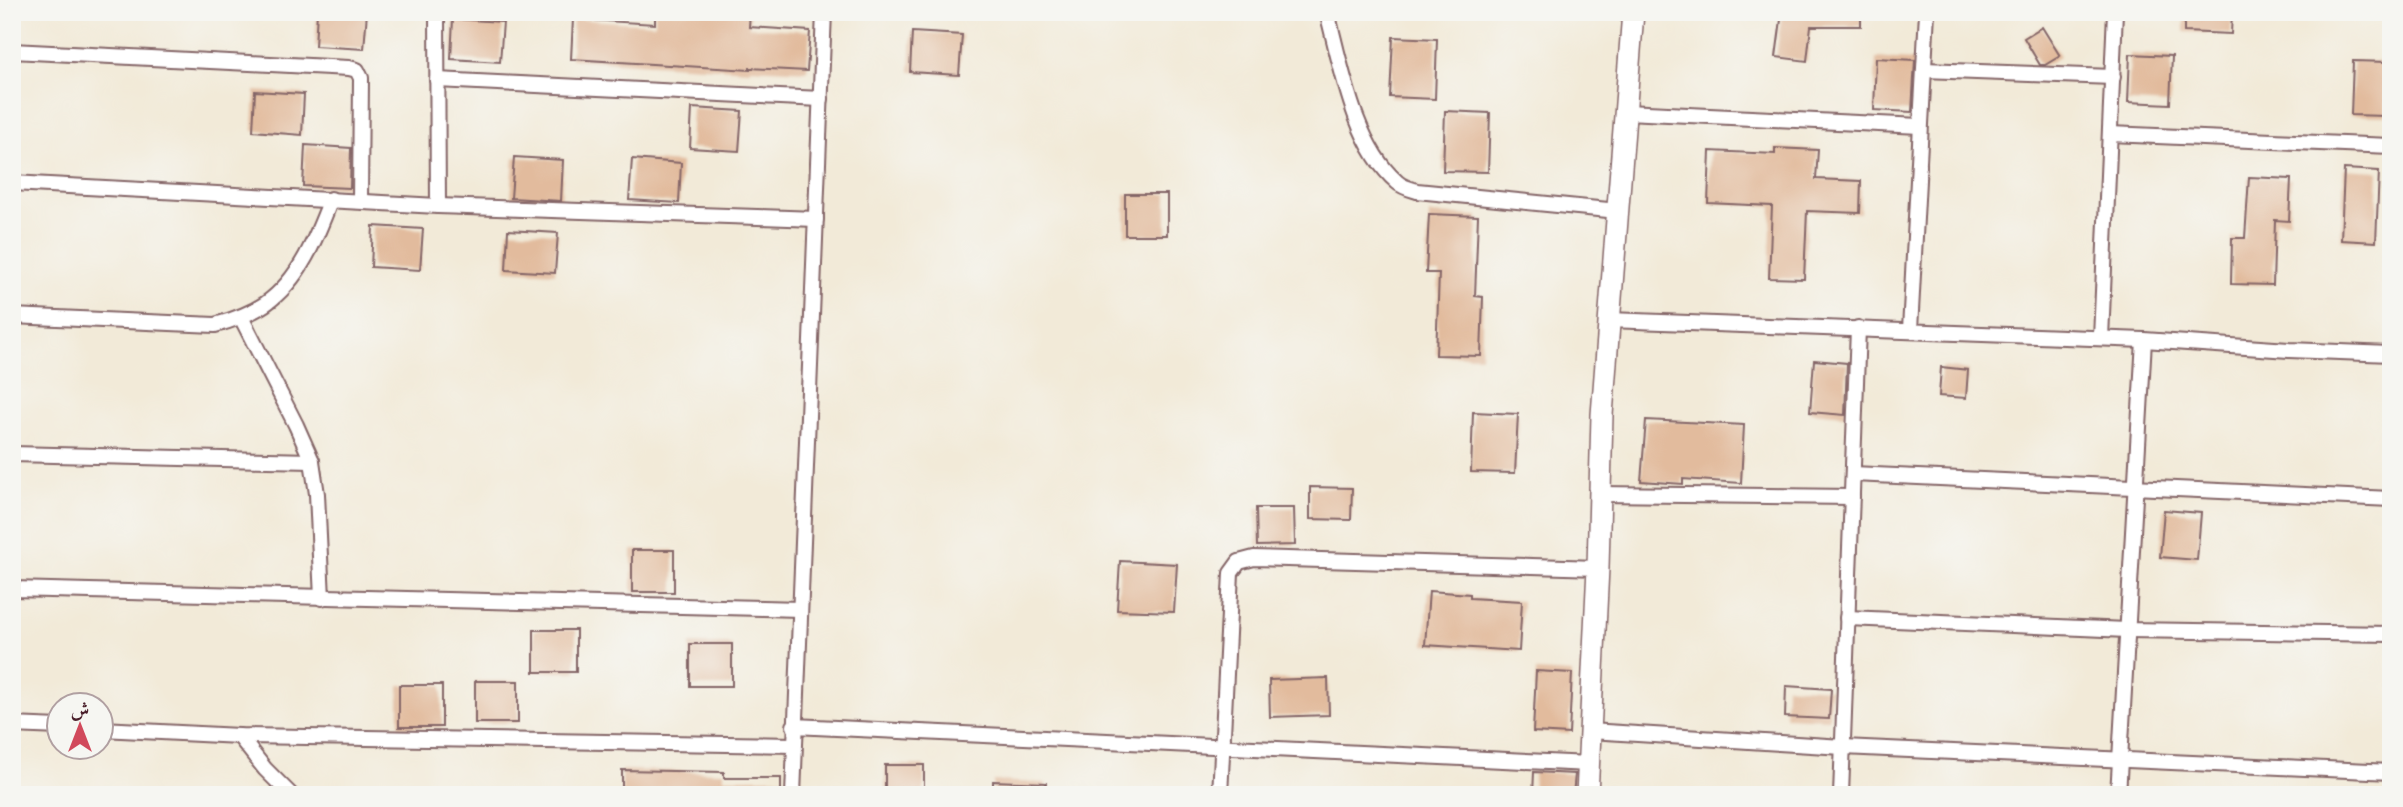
<svg xmlns="http://www.w3.org/2000/svg" width="2403" height="807" font-family="'Old Standard TT',Amiri,serif">
	<style>
		.building { fill: #e2bb9d }
		.lines { fill: none; stroke-linecap: round; stroke-linejoin: round }
		.street-casing { stroke: #856668; stroke-width: 18 }
		.secondary-casing { stroke: #856668; stroke-width: 24 }
		.street { stroke: #fff; stroke-width: 14 }
		.secondary { stroke: #fff; stroke-width: 21 }
	</style>
	<rect width="100%" height="100%" fill="#f6f6f2"/>
	<filter id="ink" filterUnits="userSpaceOnUse"><feTurbulence type="fractalNoise" baseFrequency=".0143" numOctaves="2"/><feDisplacementMap in="SourceGraphic" scale="14" xChannelSelector="R" yChannelSelector="G"/><feConvolveMatrix kernelMatrix="1 2 1 2 8 2 1 2 1" color-interpolation-filters="sRGB"/></filter>
	<filter id="wash" filterUnits="userSpaceOnUse"><feTurbulence type="fractalNoise" baseFrequency=".00686" numOctaves="4" result="noise"/><feDisplacementMap in="SourceGraphic" scale="28" xChannelSelector="R" yChannelSelector="G"/><feGaussianBlur stdDeviation="1.57" result="paint"/><feColorMatrix in="noise" values="0 0 0 0 0 0 0 0 0 0 0 0 0 0 0 0 0 1.4 0 .05"/><feComposite in="paint" operator="in"/></filter>
	<g filter="url(#wash)">
		<rect width="100%" height="100%" fill="#f2ead8"/>
		<g id="blocks">
			<g class="building">
				<path d="M317 12H367L364 49 315 46Z"/>
				<path d="M655 12H750L749 27 810 31 807 71 750 68V70L571 59 573 19 655 24Z"/>
				<path d="M1782 12H1861V26H1811L1807 61 1776 57Z"/>
				<path d="M2184 12H2232L2231 34 2184 32Z"/>
				<path d="M453 19 503 22 500 62 451 59Z"/>
				<path d="M2042 27 2060 56 2045 65H2040L2024 38Z"/>
				<path d="M912 32 962 35 959 75 910 72Z"/>
				<path d="M1393 37 1437 39 1435 99 1390 97Z"/>
				<path d="M2130 54 2172 56 2170 104 2128 102Z"/>
				<path d="M1876 58 1915 60 1912 112 1874 110Z"/>
				<path d="M2353 61 2388 62 2386 116 2351 115Z"/>
				<path d="M255 91 304 94 302 135 253 131Z"/>
				<path d="M692 108 742 111 739 151 690 148Z"/>
				<path d="M1445 111 1490 113 1488 172 1443 171Z"/>
				<path d="M305 145 351 148 350 188 303 186Z"/>
				<path d="M1775 148 1818 150 1816 179 1861 181 1860 213 1807 211 1804 279 1769 278 1772 206 1708 203 1710 151 1775 154Z"/>
				<path d="M514 157 563 160 561 201 511 198Z"/>
				<path d="M632 159 681 163 679 203 629 200Z"/>
				<path d="M2344 169 2379 171 2376 242 2341 240Z"/>
				<path d="M2249 177 2291 179 2289 221 2275 220 2273 285 2231 284 2232 238H2245Z"/>
				<rect x="1125" y="194" width="42" height="41"/>
				<path d="M1429 214 1478 216 1475 296 1483 297 1481 356 1436 355 1439 273H1426Z"/>
				<path d="M373 226 423 229 420 270 371 267Z"/>
				<path d="M508 230 558 233 555 273 506 270Z"/>
				<path d="M1814 360 1847 363 1845 415 1810 412Z"/>
				<path d="M1941 367 1968 370 1966 398 1939 396Z"/>
				<path d="M1473 412 1518 414 1515 473 1471 472Z"/>
				<path d="M1646 420 1744 425 1741 483 1683 479V484L1641 481Z"/>
				<path d="M1310 487 1352 488 1351 520 1310 519Z"/>
				<path d="M1256 508H1294L1295 545 1257 546Z"/>
				<path d="M2164 510 2201 513 2197 560 2160 557Z"/>
				<rect x="632" y="550" width="42" height="42"/>
				<path d="M1120 561 1177 564 1174 612 1117 610Z"/>
				<path d="M1429 591 1470 594V598L1522 601 1519 651 1425 645Z"/>
				<rect x="534" y="630" width="42" height="42"/>
				<rect x="690" y="644" width="42" height="42"/>
				<path d="M1536 671 1572 673 1569 734 1533 732Z"/>
				<path d="M1328 678 1329 715 1270 717 1269 680Z"/>
				<rect x="475" y="681" width="43" height="42"/>
				<rect x="399" y="685" width="43" height="42"/>
				<path d="M1786 686 1831 689 1829 719 1785 717Z"/>
				<rect x="885" y="765" width="39" height="30"/>
				<path d="M622 770 724 772V778H781V795H622Z"/>
				<path d="M1534 772 1575 774 1573 795H1533Z"/>
				<path d="M993 781 1046 783V795H993Z"/>
			</g>
		</g>
	</g>
	<g filter="url(#ink)">
		<use href="#blocks" fill-opacity="0" stroke="#856668" stroke-width="2"/>
		<g class="lines">
			<defs>
				<g id="street">
					<path d="M437 12 438 206"/>
					<path d="M1327 12C1341 65 1354 145 1397 182 1402 187 1410 189 1417 191L1618 211"/>
					<path d="M12 51 349 68 357 70 361 78 360 201"/>
					<path d="M1924 70 2113 77"/>
					<path d="M437 80 821 99"/>
					<path d="M1626 112 1920 126"/>
					<path d="M2110 134 2391 146"/>
					<path d="M12 183 438 206 816 219"/>
					<path d="M12 316 215 325C233 320 250 314 265 304 300 280 317 236 331 199"/>
					<path d="M241 317 296 425 312 461 317 494 322 598"/>
					<path d="M1609 320 2144 340 2289 350 2391 354"/>
					<path d="M1910 330 1927 12"/>
					<path d="M2101 338 2115 12"/>
					<path d="M12 454 312 461"/>
					<path d="M1853 474 2391 499"/>
					<path d="M1600 494 1852 497"/>
					<path d="M12 589 800 609"/>
					<path d="M1847 618 2127 630 2391 634"/>
					<path d="M12 725 60 727"/>
					<path d="M794 726 1589 764"/>
					<path d="M102 729 239 736 794 745"/>
					<path d="M1590 731 1843 747 2391 772"/>
					<path d="M239 736 265 769 291 795"/>
					<path d="M793 795 824 12"/>
					<path d="M1220 795 1231 573 1239 562 1254 558 1598 568"/>
					<path d="M1841 795 1858 328"/>
					<path d="M2118 795 2144 340"/>
				</g>
				<path id="secondary" d="M1587 795 1598 568 1602 415 1633 12"/>
			</defs>
			<use href="#street" class="street-casing"/>
			<use href="#secondary" class="secondary-casing"/>
			<use href="#street" class="street"/>
			<use href="#secondary" class="secondary"/>
		</g>
	</g>
	<rect width="2403" height="807" fill="none" stroke="#f6f6f2" stroke-width="42"/>
	<g transform="translate(80 726)"><circle r="33" fill="#f6f6f2" stroke="#b1a0a2" stroke-width="2"/>
	<path d="M0-5L12 26L0 18L-12 26Z" fill="#d1495b"/>
	<text y="-10" font-size="19" font-weight="bold" text-anchor="middle" fill="#4a1f2b">ش</text>
	</g>
</svg>
